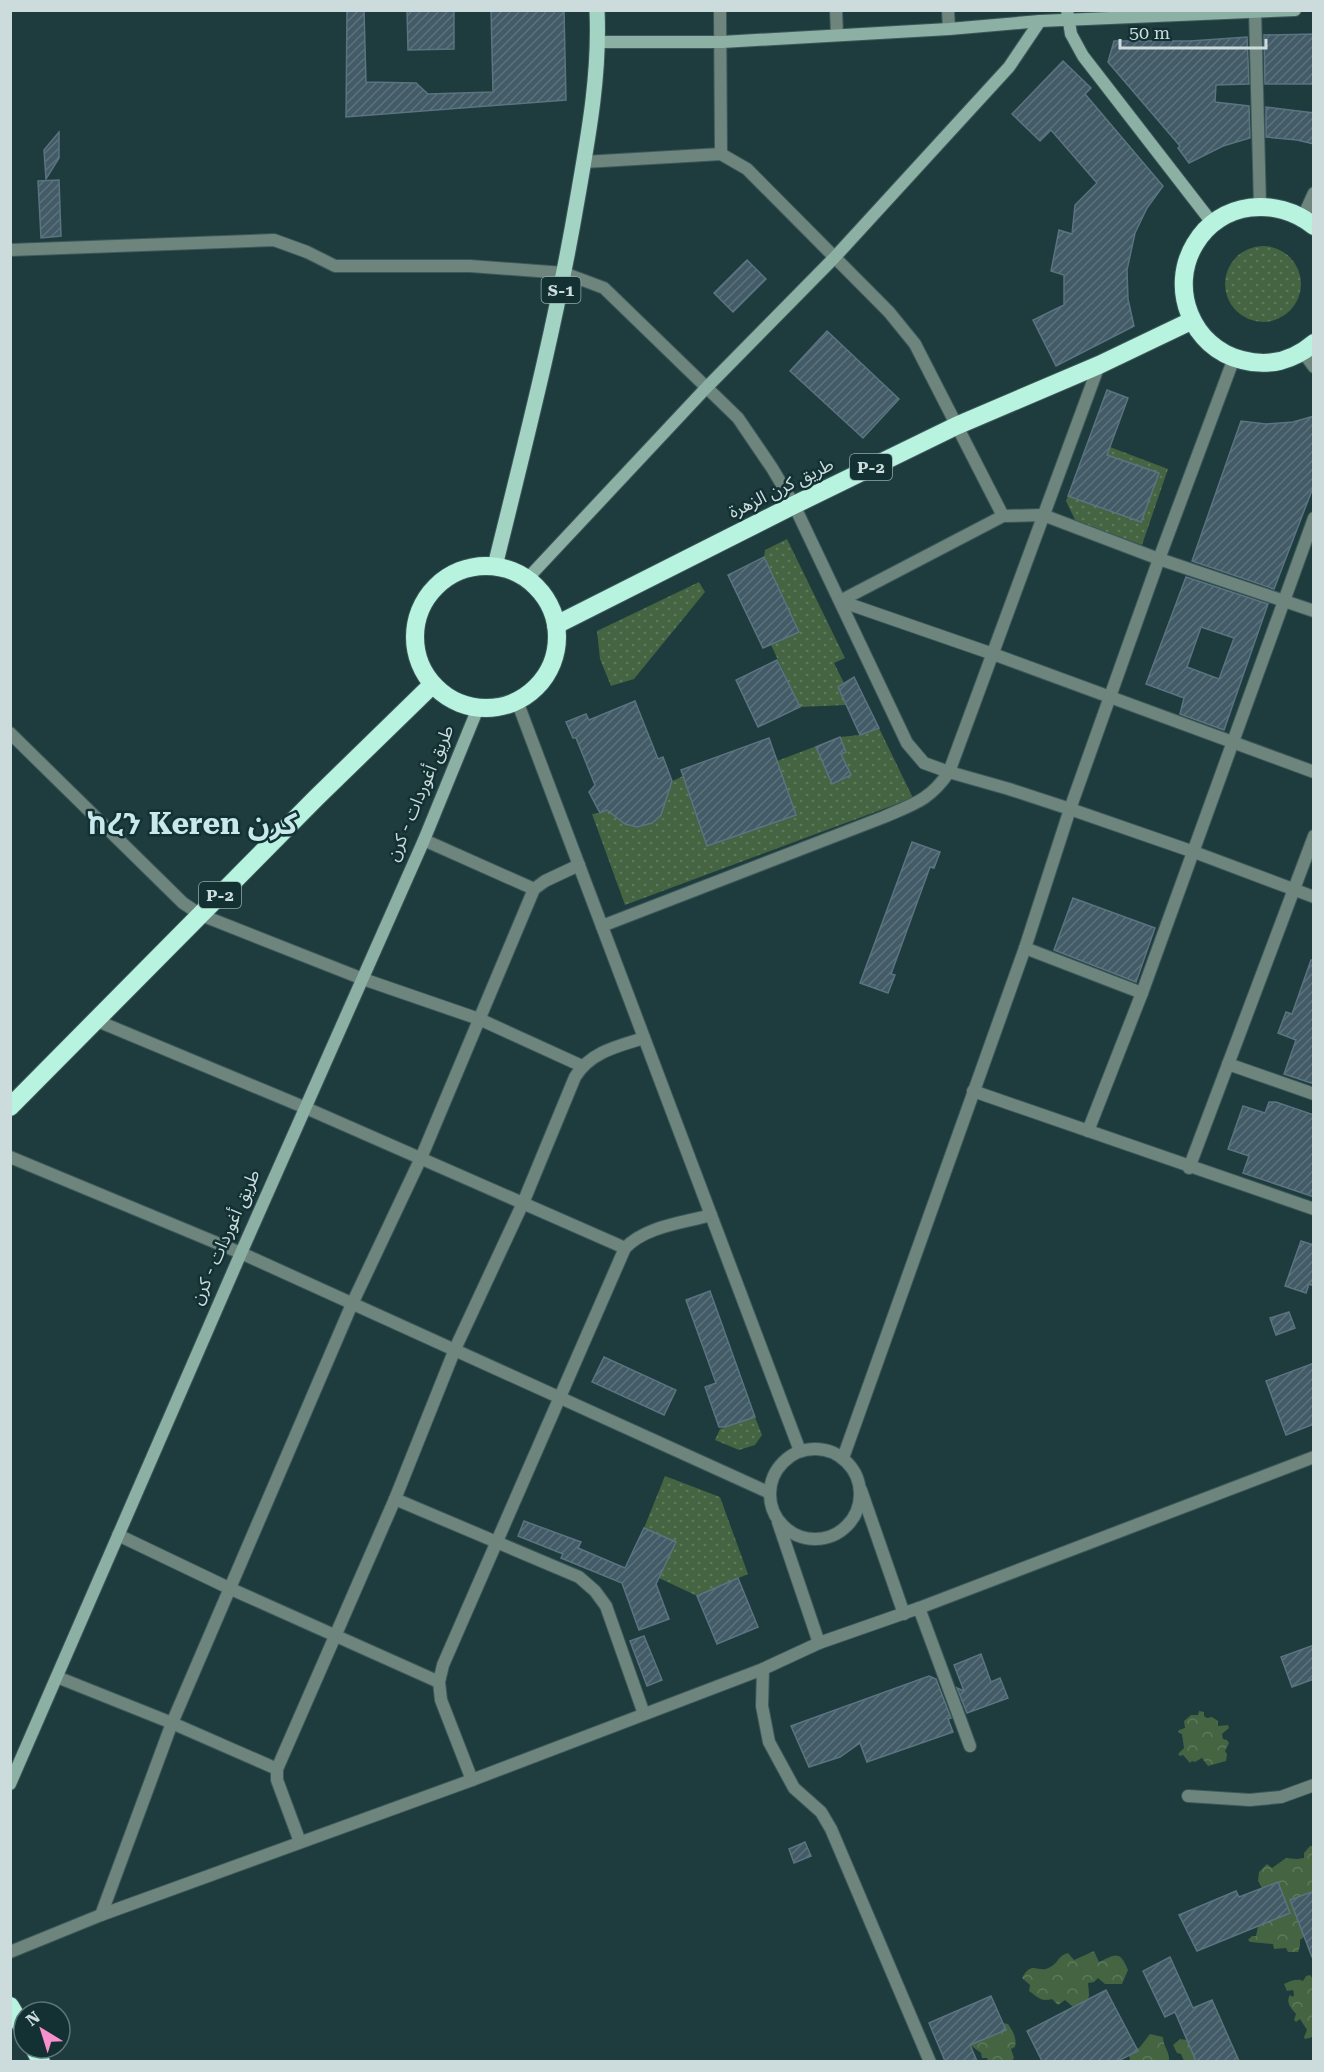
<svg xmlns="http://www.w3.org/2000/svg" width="1324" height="2072" font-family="'Roboto Serif','Noto Sans Arabic','Noto Sans Ethiopic',serif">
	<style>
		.grass { fill: url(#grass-dots) }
		.forest { fill: url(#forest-crowns) }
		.building { fill: url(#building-hatch); stroke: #5b7481; stroke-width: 1.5; fill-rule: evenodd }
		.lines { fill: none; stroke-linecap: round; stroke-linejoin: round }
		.street-casing { stroke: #3d585a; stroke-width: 14 }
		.secondary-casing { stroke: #3d585a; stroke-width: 14 }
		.primary-casing { stroke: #3d585a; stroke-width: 17 }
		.highway-casing { stroke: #3d585a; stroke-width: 20 }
		.street { stroke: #6e857d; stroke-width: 12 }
		.secondary { stroke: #8cb1a4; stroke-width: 12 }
		.primary { stroke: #a3d4c3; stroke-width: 15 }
		.highway { stroke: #b8f3df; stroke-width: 18 }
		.labels { text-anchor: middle; stroke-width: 5; stroke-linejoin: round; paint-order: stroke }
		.shield { fill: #133133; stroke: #94a9aa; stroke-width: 1.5 }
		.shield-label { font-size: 16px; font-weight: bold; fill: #ccdcdd }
		.street-label { font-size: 18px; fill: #ccdcdd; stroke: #133133 }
		.town-label { font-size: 30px; font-weight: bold; fill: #c7e9eb; stroke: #133133 }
	</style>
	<defs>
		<pattern id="grass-dots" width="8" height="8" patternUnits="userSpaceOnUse" patternTransform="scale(1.5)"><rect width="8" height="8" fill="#446442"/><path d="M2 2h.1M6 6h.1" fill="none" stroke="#5e7a5d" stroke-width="1.8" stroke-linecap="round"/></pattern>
		<pattern id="forest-crowns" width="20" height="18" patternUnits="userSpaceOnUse" patternTransform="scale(1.5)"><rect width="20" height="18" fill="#446442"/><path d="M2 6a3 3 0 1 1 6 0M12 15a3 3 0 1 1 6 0" fill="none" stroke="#5e7a5d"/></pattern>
		<pattern id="building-hatch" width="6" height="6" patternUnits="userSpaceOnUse" patternTransform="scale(1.5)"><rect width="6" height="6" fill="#425b67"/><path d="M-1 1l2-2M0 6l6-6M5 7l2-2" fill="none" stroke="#5c727c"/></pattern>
	</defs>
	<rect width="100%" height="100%" fill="#1e3b3d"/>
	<g class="grass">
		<circle cx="1263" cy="284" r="38"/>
		<path d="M1089 439 1168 469 1142 545 1076 522 1066 501Z"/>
		<path d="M787 539 845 658 834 663 844 683 838 687 846 705 800 707 771 645 798 632 764 557 765 550Z"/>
		<path d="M699 582 705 592 634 679 611 686 600 659 597 631Z"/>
		<path d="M879 728 913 798 625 905 592 814 600 813 610 808C627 844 675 824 664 785L683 776 708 846 796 815 777 761 840 737 860 735Z"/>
		<path d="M755 1417 762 1435 755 1445 739 1450 715 1440 720 1429Z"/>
		<path d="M665 1476 720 1497 748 1574 697 1596 659 1578 675 1542 644 1528Z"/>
	</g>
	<g class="forest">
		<path d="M1199 1711 1204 1712V1716L1207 1718 1212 1717 1218 1721V1726L1228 1725 1229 1728 1222 1734 1223 1739 1227 1740 1229 1743 1225 1751 1227 1754 1226 1761 1208 1766 1202 1758 1195 1762 1192 1761 1190 1763 1183 1755 1180 1756 1178 1754 1184 1748 1182 1734 1178 1732 1179 1730 1185 1728 1184 1721 1191 1715H1198Z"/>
		<path d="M1310 1846H1313V1891L1290 1900 1304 1937 1300 1940V1946L1298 1952H1288L1286 1948 1274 1949 1273 1944 1250 1942 1248 1940 1252 1936H1256L1258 1926 1290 1913 1278 1882 1262 1888 1258 1881 1259 1872 1267 1864 1272 1868 1286 1858 1297 1859 1304 1858V1853Z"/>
		<path d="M1094 1951 1099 1962C1116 1954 1120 1950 1128 1970L1122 1984H1105L1098 1978 1094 1982 1088 1983C1090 2002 1091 1998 1073 2007L1065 2000 1058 2005 1052 1999C1040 2002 1038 1997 1029 1991L1030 1985 1022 1978C1033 1958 1038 1976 1052 1966 1059 1961 1059 1955 1068 1953L1074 1960Z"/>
		<path d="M1310 1975 1313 1979V2037L1305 2039 1304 2037 1307 2030 1300 2019 1296 2022 1294 2020 1296 2014C1292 2009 1285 2003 1290 1995L1293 1997 1294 1994 1293 1990 1287 1991 1284 1984C1290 1981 1298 1978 1303 1981L1306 1976Z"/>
		<path d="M1003 2023 1008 2024C1013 2031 1017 2038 1015 2047L1011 2049 1014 2058 1012 2061H988L987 2058H982L981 2053 970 2045 980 2041Z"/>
		<path d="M1150 2034 1163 2037C1163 2046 1170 2052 1169 2061L1133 2062 1130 2060 1129 2056 1133 2051 1140 2047Z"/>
		<path d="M1180 2039 1187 2040 1222 2061H1184L1181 2054 1177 2053 1173 2045Z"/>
	</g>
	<g class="building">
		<path d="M347 10H364L366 82 416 83 428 94 493 92 491 10H564L566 100 346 117Z"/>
		<path d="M407 10H454V49L408 50Z"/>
		<path d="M1314 34V84H1265L1264 35Z"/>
		<path d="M1247 37 1249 84 1216 85 1215 102 1249 106 1250 138 1223 146 1189 163 1178 148 1180 146 1108 62 1114 41H1190Z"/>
		<path d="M1063 61 1091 88 1085 94 1163 186 1147 208 1135 233 1127 270 1128 299 1134 326 1056 366 1033 320 1064 305V275L1051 271 1059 230 1072 234 1075 205 1097 183 1051 130 1040 141 1012 114Z"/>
		<path d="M1266 107 1314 113V144L1297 140 1266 137Z"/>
		<path d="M59 132V158L46 179 44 150Z"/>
		<path d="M59 180 61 236 41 238 38 181Z"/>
		<path d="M747 260 766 279 733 312 714 293Z"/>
		<path d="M827 331 899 399 863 438 790 371Z"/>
		<path d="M1107 390 1128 398 1107 455 1159 473 1141 522 1068 496Z"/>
		<path d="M1314 416V485L1274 589 1192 561 1241 421 1266 424 1293 422Z"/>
		<path d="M764 557 799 632 763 648 728 575Z"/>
		<path d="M1186 577 1268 604 1224 730 1180 714 1184 698 1146 684ZM1201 627 1234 638 1219 679 1187 667Z"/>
		<path d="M777 660 800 707 758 727 736 680Z"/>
		<path d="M854 677 879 728 860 735 838 687Z"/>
		<path d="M635 701 658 759 663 757 672 781 661 815 652 823 637 827 625 824 607 810 600 813 589 792 595 785 576 738H573L566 722 586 714 589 720Z"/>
		<path d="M840 737 846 752 841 754 851 775 832 784 816 747Z"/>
		<path d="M769 738 796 815 707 846 681 770Z"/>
		<path d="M912 842 940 852 934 868 930 867 891 974 895 975 888 993 860 983Z"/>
		<path d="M1073 898 1155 928 1136 982 1054 950Z"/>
		<path d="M1311 960H1314V1084L1284 1074 1296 1040 1278 1033 1286 1012 1292 1014Z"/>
		<path d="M1269 1102H1276L1314 1115V1197L1243 1173 1249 1156 1228 1149 1243 1106 1265 1113Z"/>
		<path d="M1301 1241 1314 1245V1286L1309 1284 1306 1293 1285 1286Z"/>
		<path d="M710 1291 755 1417 725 1427H719L705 1387 716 1383 686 1300Z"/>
		<path d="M1289 1312 1295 1328 1276 1335 1270 1318Z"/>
		<path d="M604 1357 676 1390 664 1415 592 1382Z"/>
		<path d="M1314 1363V1424L1286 1435 1266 1381Z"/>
		<path d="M524 1521 581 1542 578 1548 625 1568 644 1528 676 1542 656 1584 669 1619 639 1630 622 1583 561 1558 563 1554 518 1536Z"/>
		<path d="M738 1578 758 1627 717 1644 697 1596Z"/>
		<path d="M644 1636 662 1680 647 1686 630 1641Z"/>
		<path d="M1314 1645V1679L1292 1687 1281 1657Z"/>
		<path d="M981 1654 991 1682 1000 1678 1008 1698 967 1713 957 1688 964 1691 954 1665Z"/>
		<path d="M929 1676 936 1679 951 1718 948 1719 953 1732 867 1762 860 1743 840 1757 809 1767 791 1726Z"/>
		<path d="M805 1842 811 1856 794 1863 789 1849Z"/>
		<path d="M1278 1882 1290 1913 1197 1951 1179 1915 1236 1891 1239 1897Z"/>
		<path d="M1314 1891V1957H1312L1290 1900Z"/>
		<path d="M1170 1957 1193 2008 1212 2000 1239 2061H1196L1175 2012 1165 2017 1143 1971Z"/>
		<path d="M1106 1990 1138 2051 1118 2061H1042L1027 2031Z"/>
		<path d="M991 1996 1006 2030 970 2045 977 2061H945L929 2023Z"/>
	</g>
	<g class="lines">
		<defs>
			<g id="street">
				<path d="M720 10 721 154"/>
				<path d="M836 10 837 35"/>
				<path d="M948 10 949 29"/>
				<path d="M1255 10 1260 206"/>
				<path d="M584 162 721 154 747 169 889 312 915 344 1003 516"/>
				<path d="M1303 217 1314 193"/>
				<path d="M10 250 274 240 307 252 335 266H470L564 273 604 288 738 418 772 468 794 505 907 743 924 763 949 772 1009 789 1070 809 1194 852 1314 897"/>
				<path d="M1303 352 1314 367"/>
				<path d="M1314 611 1159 559 1043 515 1003 516 840 601 993 654 1314 772"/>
				<path d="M517 701 800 1451"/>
				<path d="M10 733 183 903 201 915 363 979 479 1019 582 1066"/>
				<path d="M424 840 534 889"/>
				<path d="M602 926 884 817C914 804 930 800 949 772L1099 365"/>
				<path d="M1025 948 1142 993"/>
				<path d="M95 1020 306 1108 625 1248"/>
				<path d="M1228 1064 1314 1094"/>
				<path d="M973 1091 1314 1209"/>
				<path d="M1088 1131 1142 993 1314 518"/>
				<path d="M10 1157 241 1253 770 1493"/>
				<path d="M1189 1168 1314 836"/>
				<circle cx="815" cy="1494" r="45"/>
				<path d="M843 1458 1025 948 1070 809 1159 559 1234 358"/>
				<path d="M861 1490 904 1614"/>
				<path d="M395 1499 579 1577 595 1591 606 1606 644 1714"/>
				<path d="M778 1522 819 1643"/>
				<path d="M118 1535 231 1589 439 1682"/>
				<path d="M919 1608 970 1746"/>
				<path d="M763 1669 762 1706 769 1742 794 1788 821 1812 831 1829 930 2062"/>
				<path d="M57 1677 172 1723 277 1769"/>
				<path d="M472 1780 441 1700 439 1682 443 1665 625 1248C646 1226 683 1223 711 1215"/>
				<path d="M1188 1796 1250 1800 1281 1797 1314 1785"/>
				<path d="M300 1842 277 1780V1769L395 1499 455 1349 523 1203 575 1077C590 1052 618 1046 644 1038"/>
				<path d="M101 1915 172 1723 352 1304 421 1158 534 889 545 881 579 865"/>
				<path d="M10 1952 101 1915 472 1780 763 1669 819 1643 919 1608 1314 1457"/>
			</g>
			<g id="secondary">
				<path d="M1067 10 1071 34 1083 56 1213 224"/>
				<path d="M598 42H722L949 29 1040 21 1295 10"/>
				<path d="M528 578 706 388 834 258 1009 67 1040 21"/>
				<path d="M10 1784 241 1253 424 840 478 708"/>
			</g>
			<path id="primary" d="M495 566C525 444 556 324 577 201 588 138 600 75 597 10"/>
			<g id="highway">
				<path d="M1314 226C1277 196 1220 201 1195 244 1168 288 1192 348 1242 360 1268 367 1293 361 1314 343"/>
				<circle cx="486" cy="637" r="71"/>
				<path d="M556 625 794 505 956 426 1099 365 1191 321"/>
				<path d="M10 1107 316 798 432 685"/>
				<path d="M10 2006 24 2030"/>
				<path d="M34 2048 41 2062"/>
			</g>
		</defs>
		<use href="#street" class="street-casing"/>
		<use href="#secondary" class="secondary-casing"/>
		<use href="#primary" class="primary-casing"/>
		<use href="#highway" class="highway-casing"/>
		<use href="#street" class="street"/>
		<use href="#secondary" class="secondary"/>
		<use href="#primary" class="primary"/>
		<use href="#highway" class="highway"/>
	</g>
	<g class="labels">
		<g class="shield">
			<rect x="541.5" y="277" width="39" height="26" rx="4.5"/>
			<rect x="850" y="454" width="42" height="26" rx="4.5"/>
			<rect x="199" y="882" width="42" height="26" rx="4.5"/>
		</g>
		<g class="shield-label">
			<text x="561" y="296">S-1</text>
			<text x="871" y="473">P-2</text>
			<text x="220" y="901">P-2</text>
		</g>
		<g class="street-label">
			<text transform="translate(781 488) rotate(-26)" y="6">طريق كرن الزهرة</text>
			<text transform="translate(420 793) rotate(-67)" y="6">طريق أغوردات - كرن</text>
			<text transform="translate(225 1237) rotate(-66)" y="6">طريق أغوردات - كرن</text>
		</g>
		<g class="town-label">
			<text x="192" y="834">ከረን Keren كرن</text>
		</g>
	</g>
	<rect width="1324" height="2072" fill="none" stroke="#ccdcdd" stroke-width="24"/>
	<g transform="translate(42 2030) rotate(322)"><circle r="28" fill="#133133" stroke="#5d7577" stroke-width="1.5"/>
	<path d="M0-4.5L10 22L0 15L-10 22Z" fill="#f790cd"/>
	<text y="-9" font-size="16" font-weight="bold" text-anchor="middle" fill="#ccdcdd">N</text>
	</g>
	<path d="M1120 39v9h146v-9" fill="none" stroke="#ccdcdd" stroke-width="3"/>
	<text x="1129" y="39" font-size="18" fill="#ccdcdd" stroke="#133133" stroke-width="4.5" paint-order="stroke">50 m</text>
</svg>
